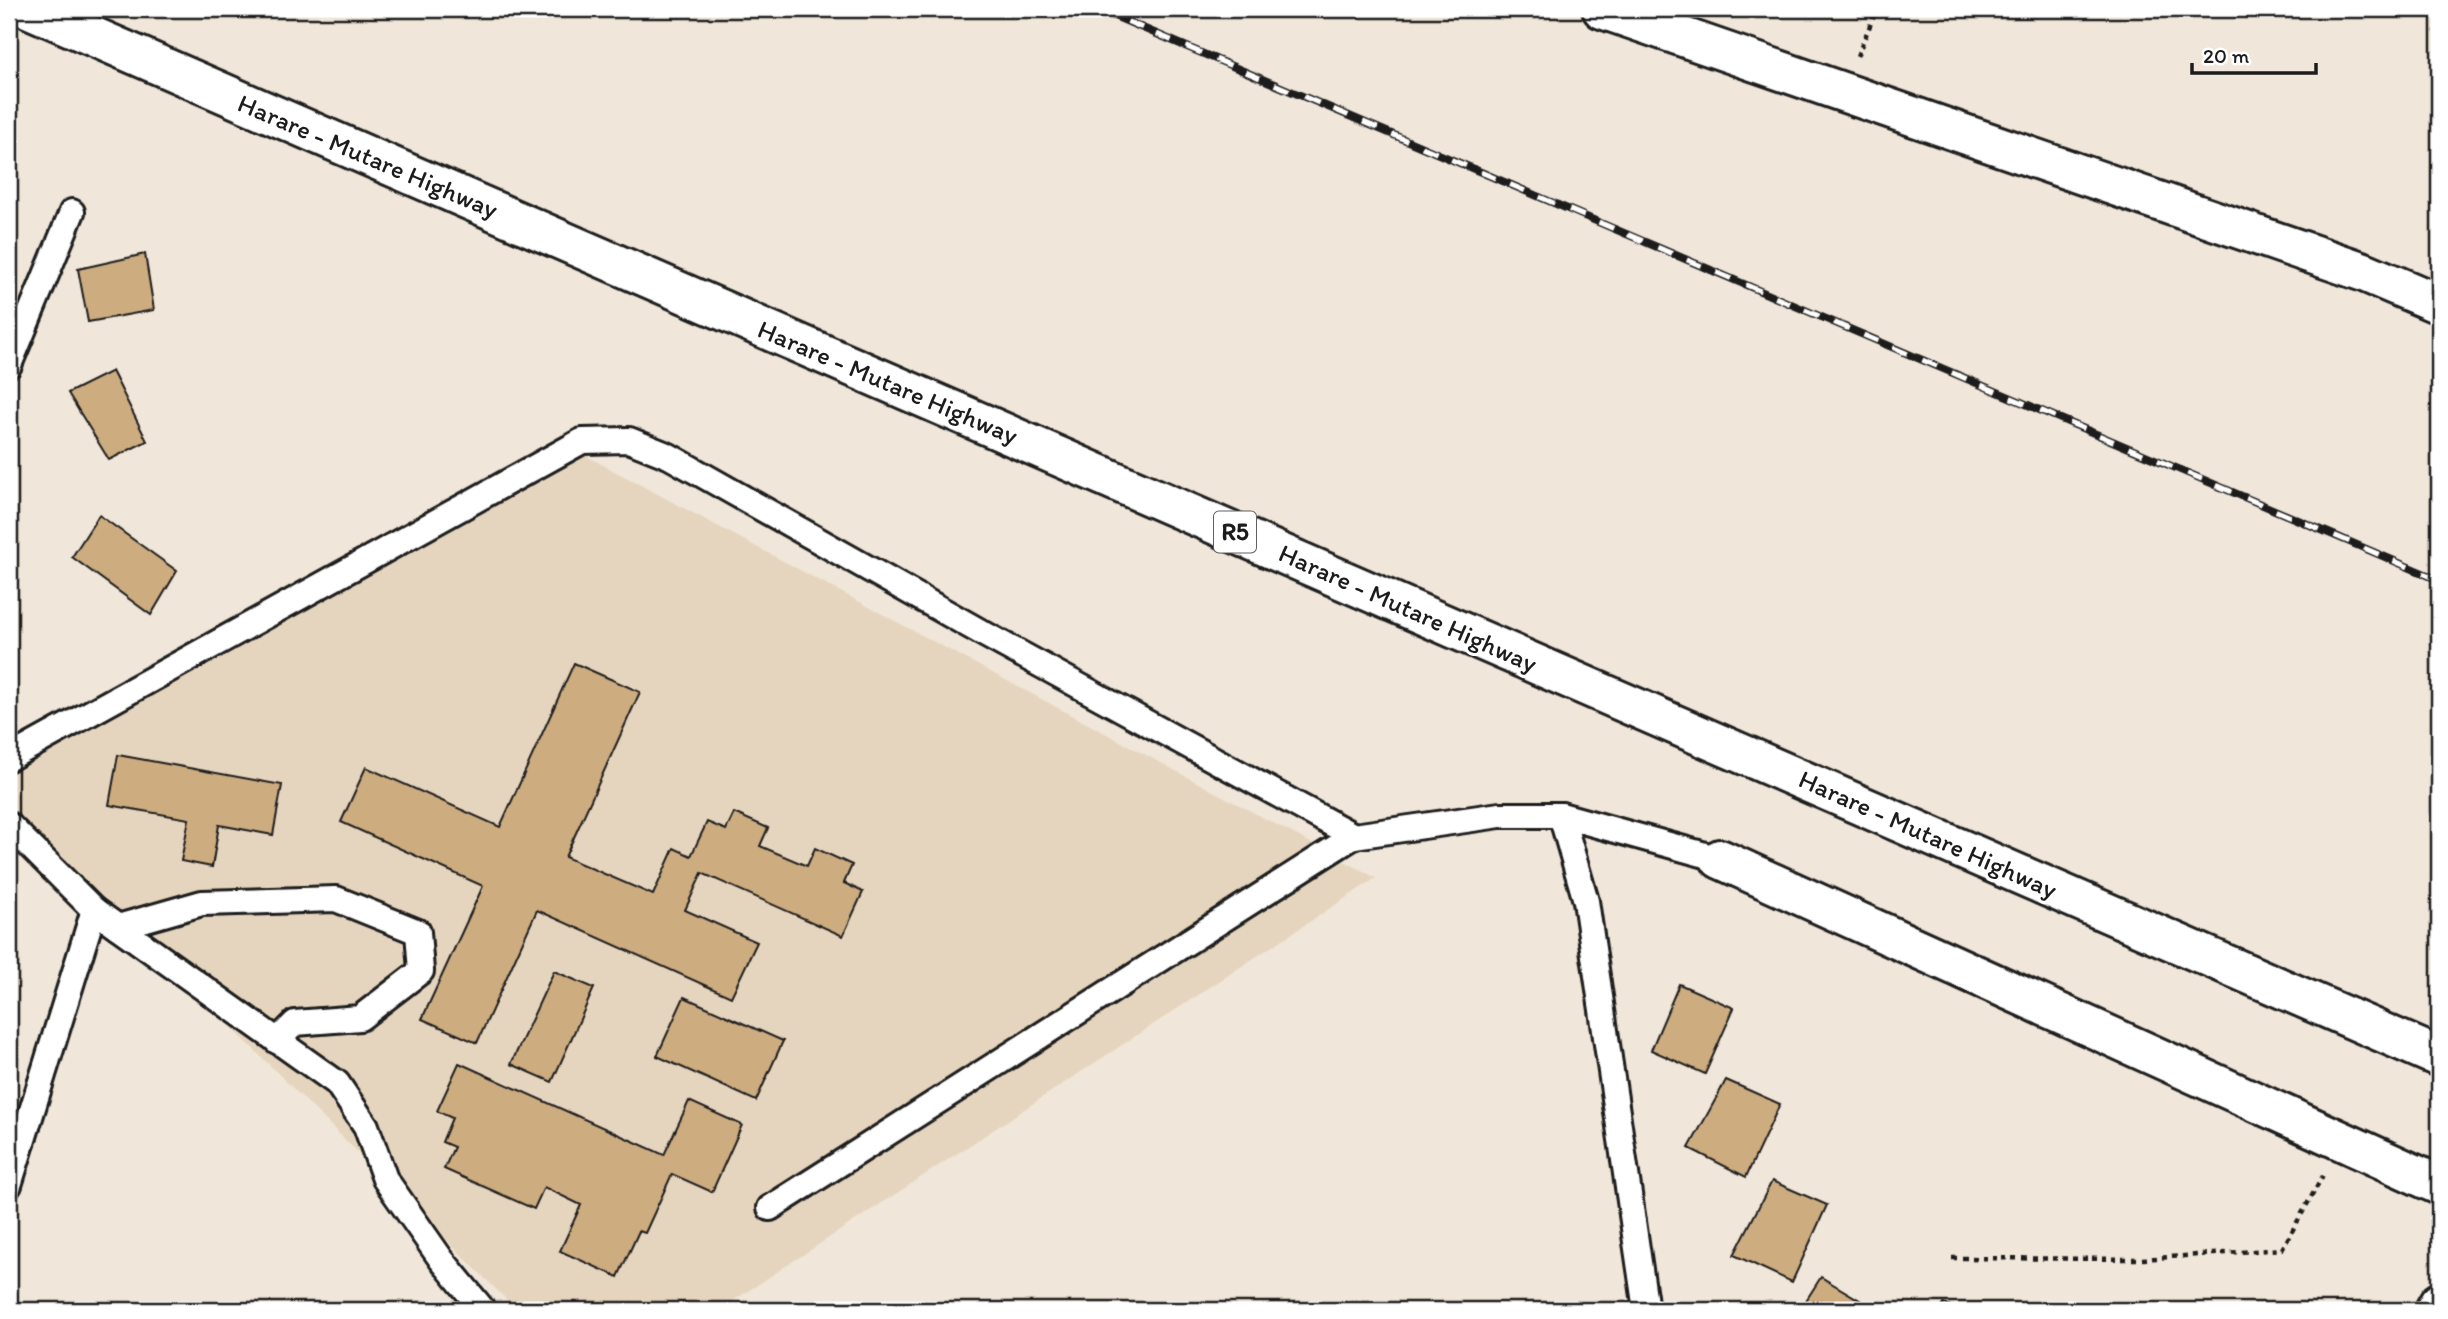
<svg xmlns="http://www.w3.org/2000/svg" width="2448" height="1319" font-family="Itim,sans-serif">
	<style>
		.built { fill: #e6d5be }
		.building { fill: #cdac80; stroke: #1c1c1c; stroke-width: 2 }
		.lines { fill: none; stroke-linecap: round; stroke-linejoin: round }
		.lane-casing { stroke: #1c1c1c; stroke-width: 30 }
		.street-casing { stroke: #1c1c1c; stroke-width: 44 }
		.highway-casing { stroke: #1c1c1c; stroke-width: 44 }
		.path { stroke: #1c1c1c; stroke-width: 4.5; stroke-dasharray: 5 5; stroke-linecap: butt }
		.lane { stroke: #fff; stroke-width: 24 }
		.street { stroke: #fff; stroke-width: 38 }
		.highway { stroke: #fff; stroke-width: 38 }
		.rail-casing { stroke: #1c1c1c; stroke-width: 8 }
		.rail { stroke: #fff; stroke-width: 5; stroke-dasharray: 16; stroke-linecap: butt }
		.labels { text-anchor: middle; stroke-width: 6; stroke-linejoin: round; paint-order: stroke }
		.shield { fill: #fff; stroke: #606060; stroke-width: 2 }
		.shield-label { font-size: 24px; font-weight: bold; fill: #1c1c1c }
		.street-label { font-size: 26px; fill: #1c1c1c; stroke: #fff }
	</style>
	<rect width="100%" height="100%" fill="#f0e6d9"/>
	<filter id="ink" filterUnits="userSpaceOnUse"><feTurbulence type="fractalNoise" baseFrequency=".0143" numOctaves="2"/><feDisplacementMap in="SourceGraphic" scale="14" xChannelSelector="R" yChannelSelector="G"/><feConvolveMatrix kernelMatrix="1 2 1 2 8 2 1 2 1" color-interpolation-filters="sRGB"/></filter>
	<g filter="url(#ink)">
		<path class="built" d="M577 451 1376 878 719 1310H517L9 807V774Z"/>
		<g class="building">
			<path d="M145 254 154 310 88 322 78 269Z"/>
			<path d="M112 371 147 441 109 460 68 393Z"/>
			<path d="M99 515 177 571 151 615 72 557Z"/>
			<path d="M574 663 640 692 565 857 653 895 674 848 691 856 707 822 726 830 734 813 768 828 760 846 807 866 815 848 852 865 844 883 863 892 843 936 702 873 685 910 757 942 731 997 537 910 477 1043 422 1019 483 886 341 822 366 767 500 827Z"/>
			<path d="M118 755 282 785 273 835 219 825 212 867 181 861 189 819 109 805Z"/>
			<path d="M554 971 594 988 552 1082 511 1064Z"/>
			<path d="M1679 984 1734 1008 1705 1074 1651 1050Z"/>
			<path d="M684 997 783 1041 756 1101 657 1056Z"/>
			<path d="M459 1063 664 1155 689 1101 742 1125 712 1192 672 1174 645 1233 639 1231 618 1277 560 1251 581 1205 544 1187 534 1209 444 1169 454 1147 442 1142 452 1118 437 1111Z"/>
			<path d="M1726 1080 1780 1104 1746 1177 1689 1148Z"/>
			<path d="M1772 1181 1827 1205 1792 1282 1734 1255Z"/>
			<path d="M1821 1277 1873 1308 1872 1310H1800Z"/>
			<path d="M1944 1304 1965 1310H1941Z"/>
		</g>
		<g class="lines">
			<defs>
				<g id="lane">
					<path d="M9 365 72 212"/>
					<path d="M9 758 582 441 629 440 669 456 986 635 1354 836"/>
					<path d="M1561 815 1586 901 1646 1310"/>
					<path d="M9 825 94 910 337 1083 366 1126 385 1179 441 1259 483 1310"/>
					<path d="M118 927 202 903 336 899 418 932 421 971 360 1018 295 1023 277 1041"/>
					<path d="M9 1185 94 910"/>
					<path d="M770 1208 1354 836 1500 815H1561L1720 859"/>
				</g>
				<g id="street">
					<path d="M1602 9 2364 272 2439 304"/>
					<path d="M1720 859 2439 1185"/>
					<path d="M2435 1310 2439 1303"/>
				</g>
				<path id="highway" d="M30 9 2439 1057"/>
			</defs>
			<use href="#lane" class="lane-casing"/>
			<use href="#street" class="street-casing"/>
			<use href="#highway" class="highway-casing"/>
			<g class="path">
				<path d="M1857 56 1877 9"/>
				<path d="M1952 1258 2142 1259 2282 1249 2323 1176"/>
			</g>
			<use href="#lane" class="lane"/>
			<use href="#street" class="street"/>
			<use href="#highway" class="highway"/>
			<defs>
				<path id="rail" d="M1098 9 2439 580"/>
			</defs>
			<use href="#rail" class="rail-casing"/>
			<use href="#rail" class="rail"/>
		</g>
	</g>
	<g class="labels">
		<rect class="shield" x="1214" y="511.5" width="42" height="41" rx="5"/>
		<g class="shield-label">
			<text x="1235" y="540">R5</text>
		</g>
		<g class="street-label">
			<text transform="translate(368 156) rotate(23)" y="9">Harare - Mutare Highway</text>
			<text transform="translate(888 382) rotate(23)" y="9">Harare - Mutare Highway</text>
			<text transform="translate(1408 608) rotate(24)" y="9">Harare - Mutare Highway</text>
			<text transform="translate(1928 834) rotate(24)" y="9">Harare - Mutare Highway</text>
		</g>
	</g>
	<rect width="2448" height="1319" fill="none" stroke="#fff" stroke-width="35"/>
	<rect x="18" y="18" width="2413" height="1284" fill="none" stroke="#1c1c1c" stroke-width="2.5" filter="url(#ink)"/>
	<path d="M2192 63v10h124v-10" fill="none" stroke="#1c1c1c" stroke-width="3.5"/>
	<text x="2203" y="63" font-size="21" fill="#1c1c1c" stroke="#ffffff" stroke-width="5" paint-order="stroke">20 m</text>
</svg>
